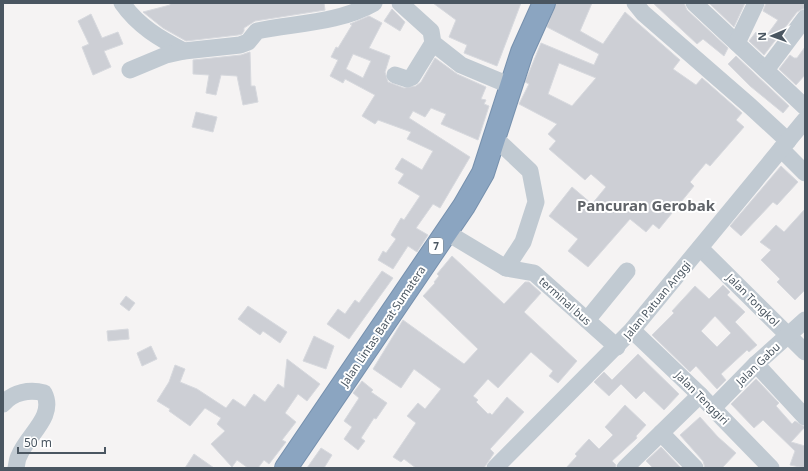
<svg xmlns="http://www.w3.org/2000/svg" width="808" height="471" font-family="'Noto Sans',sans-serif">
	<style>
		.building { fill: #cdcfd5; stroke: #d7d9de; fill-rule: evenodd }
		.lines { fill: none; stroke-linecap: round; stroke-linejoin: round }
		.highway-casing { stroke: #7690ad; stroke-width: 24 }
		.minor { stroke: #c1cad2; stroke-width: 17 }
		.highway { stroke: #8ba5c1; stroke-width: 22 }
		.labels { text-anchor: middle; stroke-width: 4; stroke-linejoin: round; paint-order: stroke }
		.shield { fill: #fff; stroke: #808990; stroke-width: 1 }
		.shield-label { font-size: 10px; font-weight: bold; fill: #4a5661 }
		.street-label { font-size: 11px; fill: #4a5661; stroke: #fff }
		.district-label { font-size: 15px; font-weight: bold; fill: #5f6368; stroke: #fff }
	</style>
	<rect width="100%" height="100%" fill="#f5f3f3"/>
	<g class="building">
		<path d="M170 3H324L325 10 255 21 244 28V31L242 34 238 35 186 41 163 28 143 12 170 5Z"/>
		<path d="M433 3H521L497 66 464 53 467 45 449 37 456 20Z"/>
		<path d="M556 3H592L580 31 603 44 625 12 680 60 673 69 696 85 702 78 742 113 736 120 744 127 710 166 706 163 690 182 694 186 659 229 653 224 646 232 630 219 588 267 568 251 578 239 549 216 572 187 592 204 606 187 591 174 585 180 549 149 556 141 548 134 557 124 519 104 529 84 525 82 541 43 594 65 599 54 547 27ZM559 63 596 78 572 106 548 94Z"/>
		<path d="M653 3H684L687 10 728 48 724 56 703 39 697 44Z"/>
		<path d="M709 3H745L734 27Z"/>
		<path d="M766 3H805V8L797 12 764 55 749 41 756 32 764 39 778 20 763 11Z"/>
		<path d="M392 9 405 22 400 31 384 21Z"/>
		<path d="M91 14 102 38 118 32 123 44 104 51 111 67 93 75 82 47 89 44 78 21Z"/>
		<path d="M369 16 382 23 369 48 390 56 385 72 388 82 404 88 416 86 421 82 435 58 457 74 486 87 481 99 486 100 484 104 489 106 478 140 441 124 446 114 431 108 425 117 413 111 409 118 470 157 440 208 433 204 416 228 428 235 417 252 408 246 393 269 378 260 383 251 386 253 396 239 391 235 401 218 404 220 420 196 398 183 404 174 395 169 402 158 422 170 433 151 407 139 411 132 378 120 375 124 362 116 375 95 345 79 343 83 330 76 338 60 331 57 336 47 338 48 352 25 350 24ZM353 54 371 61 363 78 346 69Z"/>
		<path d="M805 47V75L796 85 779 69 790 55 794 58H797Z"/>
		<path d="M250 52 251 86H255L258 102 243 105 237 76 221 75 216 95 206 93 209 75 193 74V60L241 55Z"/>
		<path d="M736 56 789 106 783 113 750 86 728 64Z"/>
		<path d="M196 112 217 117 213 132 192 127Z"/>
		<path d="M781 166 798 182 777 205 773 202 741 236 730 226Z"/>
		<path d="M805 209V290L795 300 777 282 780 279 761 260 771 250 760 242 776 225 784 232Z"/>
		<path d="M452 256 504 304 525 282H529L541 293 524 312 577 361 558 383 549 376 553 371 531 352 498 388 488 379 473 396 478 400 476 402 488 414 490 413 492 415 507 397 524 412 490 449 494 453 484 468H416L404 459 401 462 393 457 416 423 407 416 418 403 425 409 441 389 414 369 401 388 373 369 403 320 464 364 478 349 423 296 435 283 434 282 439 276 437 274Z"/>
		<path d="M382 271 393 278 349 339 327 324 338 309 345 314 355 300 359 303Z"/>
		<path d="M723 285 730 292 727 295 745 312 735 322 757 345 749 352 747 350 721 374 726 380 717 389 696 366 690 372 652 335 674 313 672 311 695 286 709 299ZM715 316 731 333 717 347 701 331Z"/>
		<path d="M126 296 135 303 129 311 120 304Z"/>
		<path d="M248 306 287 332 280 343 263 331 260 335 238 319Z"/>
		<path d="M128 329 129 339 108 341 107 331Z"/>
		<path d="M314 336 334 346 326 369 303 361Z"/>
		<path d="M151 346 157 359 142 366 137 353Z"/>
		<path d="M638 354 679 394 664 410 644 391 636 399 621 384 609 396 594 382 604 372 612 380Z"/>
		<path d="M287 359 320 384 307 401 298 394 285 413 296 422 282 440 286 442 269 464 264 460 258 468H248L237 460 232 467 211 444 225 431 217 424 221 418 205 408 190 426 169 411 170 409 157 401 169 382 175 365 185 369 180 382 197 389 226 408 233 399 245 407 254 394 265 402 278 384 284 388Z"/>
		<path d="M756 379 779 403 776 406 792 424 795 421 805 427 791 442 805 446V468L790 465 795 451 763 420 754 428 731 404Z"/>
		<path d="M362 381 373 390 371 392 387 403 376 419 374 418 361 438 365 441 358 450 344 439 352 427 344 421 359 398 353 393Z"/>
		<path d="M625 405 646 425 636 436 637 438 612 461 616 465 615 468H566L577 456 575 454 589 439 599 449 613 435 605 427Z"/>
		<path d="M700 417 718 437 736 453 722 468H705L703 461 680 435Z"/>
		<path d="M661 447 681 468H653L646 461Z"/>
		<path d="M321 448 332 455 324 468H307Z"/>
		<path d="M194 454 214 468H185Z"/>
	</g>
	<g class="lines">
		<defs>
			<path id="highway" d="M286 468 464 206 483 173 522 52 544 3"/>
		</defs>
		<use href="#highway" class="highway-casing"/>
		<g class="minor">
			<path d="M122 3C138 26 160 39 184 51"/>
			<path d="M400 3 431 31 433 43 461 65 511 86"/>
			<path d="M635 3 643 13 750 106 788 141"/>
			<path d="M694 3 805 107"/>
			<path d="M737 43 756 3"/>
			<path d="M130 70 166 55 184 51 240 45 248 42 257 31C296 23 339 23 374 3"/>
			<path d="M766 70 805 18"/>
			<path d="M395 75 407 79 412 77 433 43"/>
			<path d="M495 138 530 171 536 202 523 242 506 268"/>
			<path d="M781 149 805 173"/>
			<path d="M446 232 506 268 534 273 617 347"/>
			<path d="M700 248 805 352"/>
			<path d="M587 320 627 271"/>
			<path d="M632 330 700 395 771 468"/>
			<path d="M756 364 805 417"/>
			<path d="M3 404C13 392 30 389 44 393 56 417 27 435 19 456 17 459 17 464 16 468"/>
			<path d="M713 408 756 364 805 320"/>
			<path d="M661 433 695 468"/>
			<path d="M495 468 632 330 805 120"/>
			<path d="M625 468 700 395"/>
		</g>
		<use href="#highway" class="highway"/>
	</g>
	<g class="labels">
		<rect class="shield" x="429" y="238" width="14" height="16" rx="3"/>
		<g class="shield-label">
			<text x="436" y="250">7</text>
		</g>
		<g class="street-label">
			<text transform="translate(657 300) rotate(-50)" y="4">Jalan Patuan Anggi</text>
			<text transform="translate(753 300) rotate(45)" y="4">Jalan Tongkol</text>
			<text transform="translate(565 301) rotate(42)" y="4">terminal bus</text>
			<text transform="translate(383 326) rotate(-56)" y="4">Jalan Lintas Barat Sumatera</text>
			<text transform="translate(758 364) rotate(-44)" y="4">Jalan Gabu</text>
			<text transform="translate(702 398) rotate(45)" y="4">Jalan Tenggiri</text>
		</g>
		<g class="district-label">
			<text x="646" y="211">Pancuran Gerobak</text>
		</g>
	</g>
	<rect width="808" height="471" fill="none" stroke="#4a5661" stroke-width="8"/>
	<g transform="translate(772 36) rotate(268)" stroke="#ffffff" stroke-width="3" paint-order="stroke">
	<path d="M0-3L7 15L0 10L-7 15Z" fill="#4a5661"/>
	<text y="-6" font-size="11" font-weight="bold" text-anchor="middle" fill="#4a5661">N</text>
	</g>
	<path d="M18 447v6h87v-6" fill="none" stroke="#4a5661" stroke-width="2"/>
	<text x="24" y="447" font-size="12" fill="#4a5661" stroke="#ffffff" stroke-width="3" paint-order="stroke">50 m</text>
</svg>
